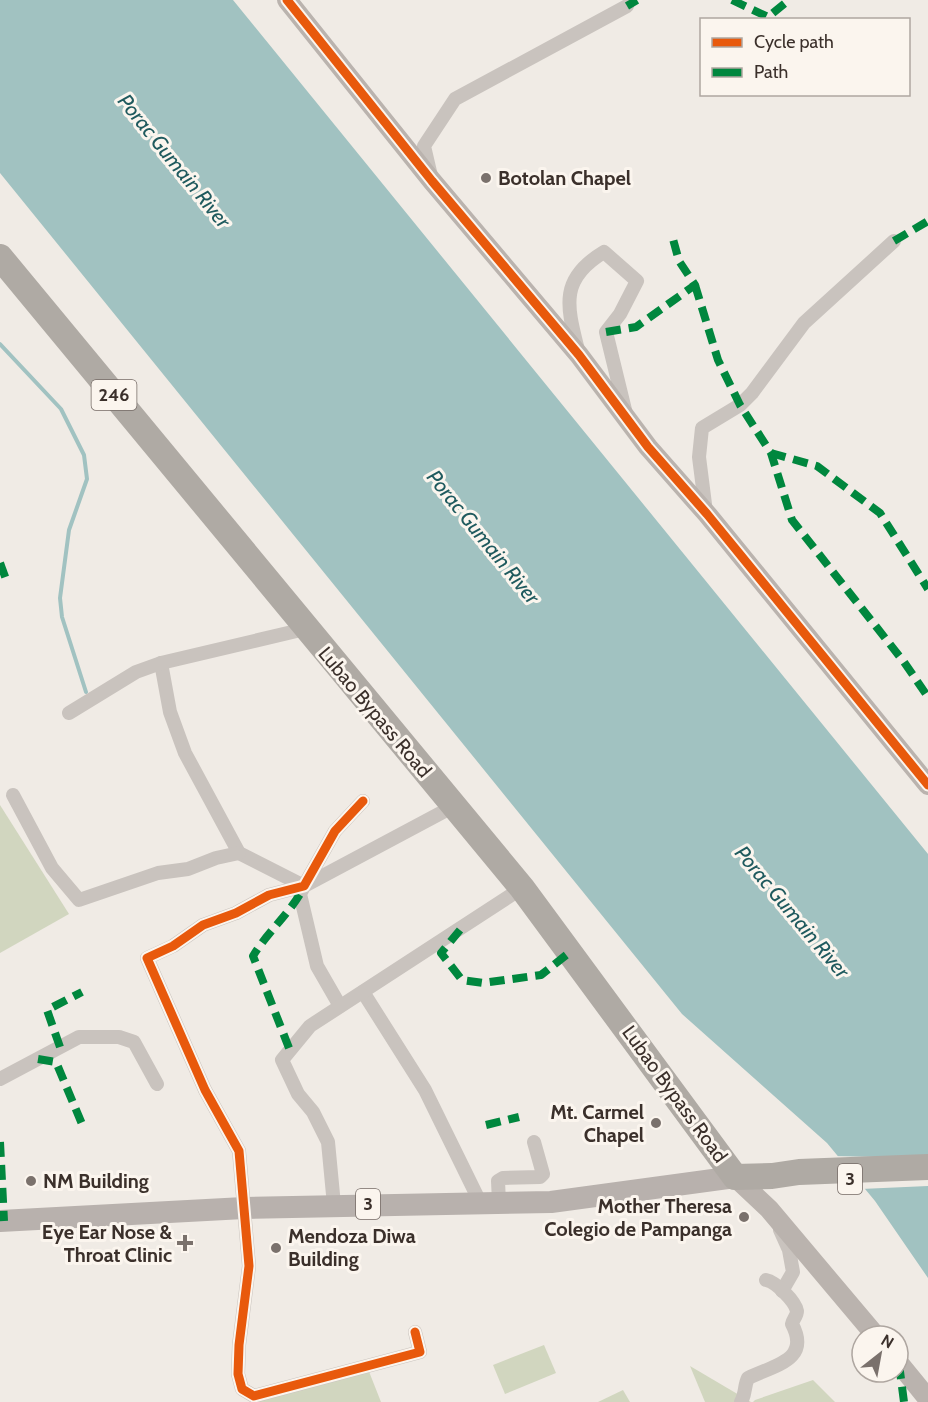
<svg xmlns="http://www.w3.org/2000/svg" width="928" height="1402" font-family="Cabin,sans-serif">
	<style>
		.green { fill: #d1d6bf }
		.water { fill: #a1c2c1 }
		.pier { fill: #f0ebe5 }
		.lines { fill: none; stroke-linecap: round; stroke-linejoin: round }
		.stream { stroke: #a1c2c1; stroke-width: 4 }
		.street { stroke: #c9c3be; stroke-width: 14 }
		.secondary { stroke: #bab3ae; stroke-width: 20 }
		.primary { stroke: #b8b1ad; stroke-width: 22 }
		.highway { stroke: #afaaa4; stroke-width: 26 }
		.quiet { stroke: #00873e; stroke-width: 8; stroke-dasharray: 15 8; stroke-linecap: butt }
		.cycleway-casing { stroke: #fbf5ee; stroke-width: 13 }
		.cycleway { stroke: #e8590c; stroke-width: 9 }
		.poi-dot { fill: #7a716c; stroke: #fbf5ee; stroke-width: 2 }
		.labels { text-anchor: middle; stroke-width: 6; stroke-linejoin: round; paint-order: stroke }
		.shield { fill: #fbf5ee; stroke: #756b66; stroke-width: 1.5 }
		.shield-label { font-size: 18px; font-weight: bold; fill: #3b302b }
		.poi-label { font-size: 20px; font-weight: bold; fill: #3b302b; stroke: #fbf5ee; text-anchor: start }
		.street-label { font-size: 20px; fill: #3b302b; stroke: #fbf5ee }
		.water-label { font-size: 21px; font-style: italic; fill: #1f5a5e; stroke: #fbf5ee }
	</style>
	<rect width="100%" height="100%" fill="#f0ebe5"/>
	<g class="green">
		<path d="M0 805 69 914 0 953Z"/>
		<path d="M544 1345 556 1373 505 1394 493 1365Z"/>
		<path d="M690 1366 751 1402H705Z"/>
		<path d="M368 1369 381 1402H252Z"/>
		<path d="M813 1380 835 1402H753L755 1400Z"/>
		<path d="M623 1390 630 1402H598Z"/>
	</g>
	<path class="water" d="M0 0H233L928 854V1278L875 1201 827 1143 682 1014 0 173Z"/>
	<path class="pier" d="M832 1156 928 1158V1186L861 1189Z"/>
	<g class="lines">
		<path class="stream" d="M0 344 61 409 84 455 87 479 69 530 60 598 62 617 86 692"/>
		<g class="street">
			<path d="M431 176 424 146 455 99 627 6"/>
			<path d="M578 350C567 306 559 279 604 252L637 281 620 314 606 332 626 414"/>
			<path d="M706 512 699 457 702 428 740 405 752 393 804 323 894 241"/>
			<path d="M161 663 170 712 185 753 239 853 304 886"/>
			<path d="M69 713 136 672 161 663 305 629"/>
			<path d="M13 795 52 868 79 900 158 873 188 869 216 858 239 853"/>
			<path d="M363 801 335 831 304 886 269 895 236 913 203 925 173 946 147 958 205 1090 239 1151 249 1266 239 1345 238 1374 242 1389 254 1396 420 1352 415 1332"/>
			<path d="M363 992 425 1090 480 1202"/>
			<path d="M340 1006 317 966 300 894 304 886 454 806"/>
			<path d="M0 1079 79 1037H119L134 1042 157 1084"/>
			<path d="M499 1202 498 1181 503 1178 540 1177 543 1174 534 1142"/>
			<path d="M334 1205 328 1142 313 1112 298 1094 282 1060 310 1026 522 888"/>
			<path d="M780 1230 789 1250 793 1272 782 1291"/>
			<path d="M741 1402C746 1393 744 1386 748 1378 775 1365 811 1360 792 1324 793 1319 797 1316 797 1311 795 1301 776 1282 766 1280"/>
		</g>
		<g class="secondary">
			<path d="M287 0 432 181 579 355 648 447 707 514 928 785"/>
			<path d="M735 1177 769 1209 876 1336"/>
			<path d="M898 1362 928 1399"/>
		</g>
		<path class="primary" d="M0 1221 244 1208 551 1202 735 1177"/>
		<path class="highway" d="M0 257 522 888 735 1177 772 1176 799 1172 928 1167"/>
		<g class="quiet">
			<path d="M732 0 768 17 789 0"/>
			<path d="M627 6 637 0"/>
			<path d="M894 241 928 221"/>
			<path d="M695 285 718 360 740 405 771 453 792 520 904 662 928 697"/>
			<path d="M606 332 636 327 695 285 679 261 673 239"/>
			<path d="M771 453 817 466 880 513 928 589"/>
			<path d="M0 563 7 582"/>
			<path d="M460 930 441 953 462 980 483 983 541 975 570 952"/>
			<path d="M60 1047 47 1010 82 992"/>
			<path d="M289 1048 253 956C267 933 286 917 300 894"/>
			<path d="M38 1059 56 1062 82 1124"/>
			<path d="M486 1125 519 1117"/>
			<path d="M0 1142 4 1221"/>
			<path d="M899 1364 904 1402"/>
		</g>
		<defs>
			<g id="cycleway">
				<path d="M287 0 432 181 579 355 648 447 707 514 928 785"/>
				<path d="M363 801 335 831 304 886 269 895 236 913 203 925 173 946 147 958 205 1090 239 1151 249 1266 239 1345 238 1374 242 1389 254 1396 420 1352 415 1332"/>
			</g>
		</defs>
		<use href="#cycleway" class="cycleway-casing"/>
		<use href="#cycleway" class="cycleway"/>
	</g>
	<g class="poi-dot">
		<circle cx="486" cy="178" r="6"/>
		<circle cx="656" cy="1123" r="6"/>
		<circle cx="31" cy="1181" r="6"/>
		<circle cx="744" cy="1217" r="6"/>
		<path d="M182 1234h6v6h6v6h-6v6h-6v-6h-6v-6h6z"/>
		<circle cx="276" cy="1248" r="6"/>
	</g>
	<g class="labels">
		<g class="shield">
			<rect x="91.5" y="380" width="45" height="30" rx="4.5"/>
			<rect x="838" y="1164" width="24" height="30" rx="4.5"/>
			<rect x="356" y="1189" width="24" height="30" rx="4.5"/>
		</g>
		<g class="shield-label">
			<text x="114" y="401">246</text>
			<text x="850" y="1185">3</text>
			<text x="368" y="1210">3</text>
		</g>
		<g class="poi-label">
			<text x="498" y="185">Botolan Chapel</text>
			<text x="644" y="1119" text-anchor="end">Mt. Carmel<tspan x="644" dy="23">Chapel</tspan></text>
			<text x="43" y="1188">NM Building</text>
			<text x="732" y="1213" text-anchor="end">Mother Theresa<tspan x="732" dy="23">Colegio de Pampanga</tspan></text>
			<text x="172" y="1239" text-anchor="end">Eye Ear Nose &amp;<tspan x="172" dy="23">Throat Clinic</tspan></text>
			<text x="288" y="1243">Mendoza Diwa<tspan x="288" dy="23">Building</tspan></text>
		</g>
		<g class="street-label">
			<text transform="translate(375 712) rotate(50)" y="7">Lubao Bypass Road</text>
			<text transform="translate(675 1094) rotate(54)" y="7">Lubao Bypass Road</text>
		</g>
		<g class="water-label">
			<text transform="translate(174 161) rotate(51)" y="7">Porac Gumain River</text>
			<text transform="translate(483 537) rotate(51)" y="7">Porac Gumain River</text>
			<text transform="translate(792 912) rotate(50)" y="7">Porac Gumain River</text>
		</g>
	</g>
	<rect x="700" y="18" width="210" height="78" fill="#fbf5ee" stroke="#aea6a0" stroke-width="1.5"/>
	<rect x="712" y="38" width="30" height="9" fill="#e8590c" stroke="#aea6a0" stroke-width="1.5"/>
	<text x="754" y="48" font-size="18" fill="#3b302b">Cycle path</text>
	<rect x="712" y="68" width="30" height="9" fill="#00873e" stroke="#aea6a0" stroke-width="1.5"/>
	<text x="754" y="78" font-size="18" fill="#3b302b">Path</text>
	<g transform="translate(880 1354) rotate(31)"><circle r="28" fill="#fbf5ee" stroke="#aea6a0" stroke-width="1.5"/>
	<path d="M0-4.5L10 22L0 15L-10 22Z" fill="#7a716c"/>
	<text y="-9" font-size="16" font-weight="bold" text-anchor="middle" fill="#3b302b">N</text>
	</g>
</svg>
